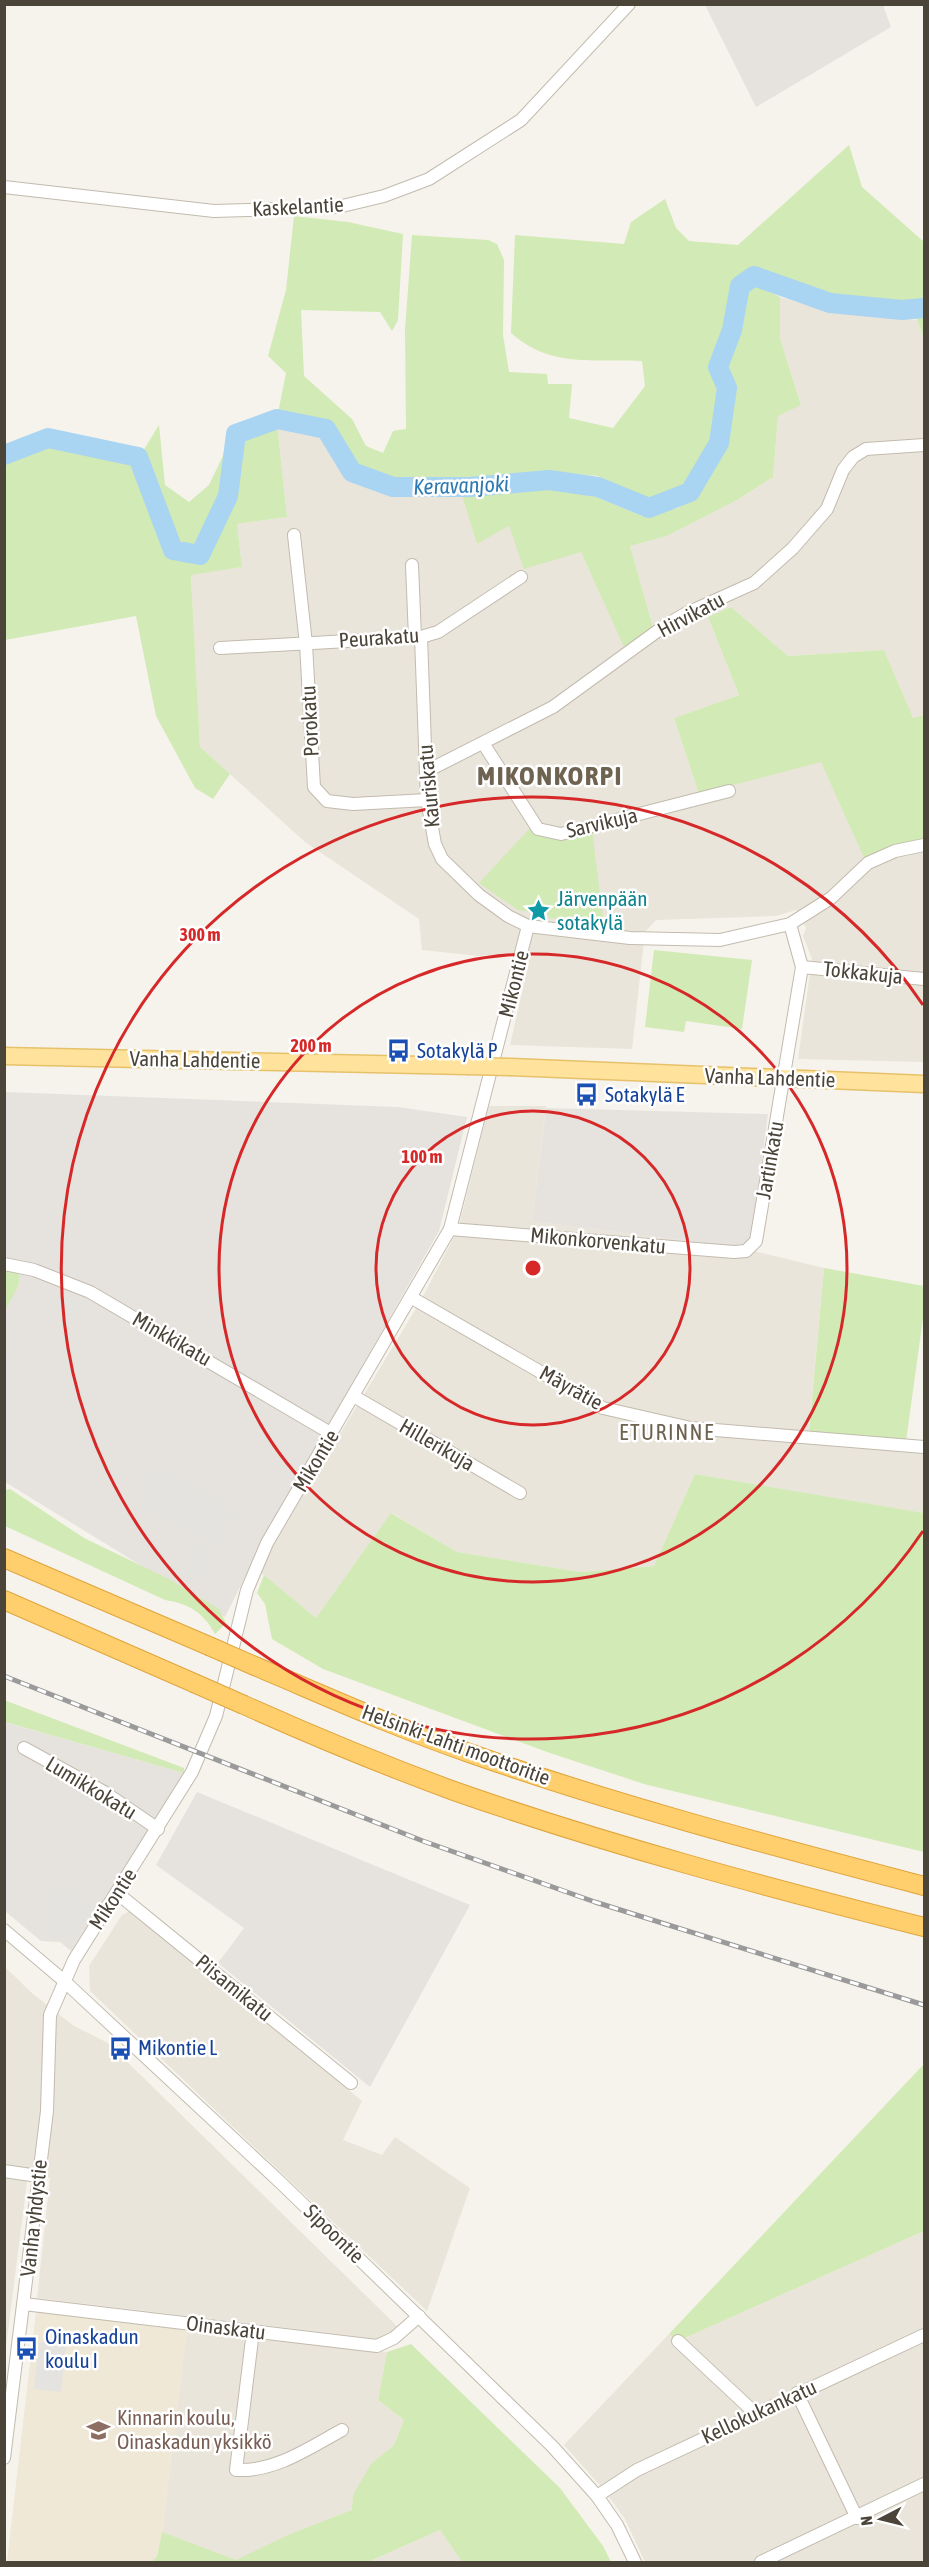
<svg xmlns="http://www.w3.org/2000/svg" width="929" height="2567" font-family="'Asap Condensed',sans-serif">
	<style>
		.residential { fill: #eae5da; fill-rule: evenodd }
		.industrial { fill: #e6e2dd }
		.education { fill: #efe8d6 }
		.green { fill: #d2eab5 }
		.parking { fill: #e5e3e0 }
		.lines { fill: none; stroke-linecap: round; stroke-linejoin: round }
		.river { stroke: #a9d4f2; stroke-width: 20 }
		.minor-casing { stroke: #c2bbae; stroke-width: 14 }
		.major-casing { stroke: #e6c16a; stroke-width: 19 }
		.highway-casing { stroke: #e0a43c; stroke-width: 20 }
		.minor { stroke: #fff; stroke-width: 12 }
		.major { stroke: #ffe39c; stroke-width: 16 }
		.highway { stroke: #ffcf6e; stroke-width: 18 }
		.rail-casing { stroke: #9a9a9a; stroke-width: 5 }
		.rail { stroke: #fff; stroke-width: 3; stroke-dasharray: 9; stroke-linecap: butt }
		.major-bridge-casing { stroke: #e6c16a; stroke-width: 19; stroke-linecap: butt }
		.highway-bridge-casing { stroke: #e0a43c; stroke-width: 20; stroke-linecap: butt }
		.major-bridge { stroke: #ffe39c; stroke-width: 16 }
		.highway-bridge { stroke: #ffcf6e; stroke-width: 18 }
		.ring { fill: none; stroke: #d62828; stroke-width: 3 }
		.labels { text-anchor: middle; stroke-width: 5; stroke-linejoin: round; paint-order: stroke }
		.street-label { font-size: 21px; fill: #4b4439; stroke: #fff }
		.culture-label { font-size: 21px; fill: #0d838f; stroke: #fff; text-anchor: start }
		.transit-label { font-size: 21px; fill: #164399; stroke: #fff; text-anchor: start }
		.education-label { font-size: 21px; fill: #785e54; stroke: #fff; text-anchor: start }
		.water-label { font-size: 22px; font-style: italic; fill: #2e7ab2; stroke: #fff }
		.neighbourhood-label { font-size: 22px; letter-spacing: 1.5px; fill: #6e6250; stroke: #fff }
		.district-label { font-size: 27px; font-weight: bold; letter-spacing: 1.5px; fill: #6e6250; stroke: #fff }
		.centre { fill: #d62828; stroke: #fff; stroke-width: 3 }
		.ring-label { font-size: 18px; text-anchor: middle; font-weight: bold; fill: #d62828; stroke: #fff; stroke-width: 5; stroke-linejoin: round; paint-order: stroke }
	</style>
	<rect width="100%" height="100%" fill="#f6f3ec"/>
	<g class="residential">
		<path d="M780 297 827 311 917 320 924 339V715L913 719 884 650 788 656 731 607 708 617 739 695 674 718 699 794 822 761 864 858 894 846 924 840V1062L798 1059 812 959 803 936 806 928 796 910 776 916 656 920 645 932 632 1049 510 1045 531 952 478 956 422 950 419 919 305 842 200 747 191 574 242 567 237 524 287 517 277 423 324 432 351 476 392 491 462 496 477 543 509 526 581 552 625 647 653 627 630 546 667 536 737 500 773 477 778 416 801 404 780 338ZM592 830 544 905 536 904Z"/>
		<path d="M489 1106H546L532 1221 741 1248 824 1268 808 1438 924 1447V1516L923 1513 695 1474 654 1566 580 1572 457 1552 392 1513 316 1618 261 1573 272 1546 420 1302 458 1229Z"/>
		<path d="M132 1910 362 2101 343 2140 382 2155 395 2137 470 2188 427 2311 90 1991 89 1966 122 1915Z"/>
		<path d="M5 1967 33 1994 74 2026 108 2043 399 2328 392 2334 378 2339 37 2298 50 2178 28 2174 5 2354Z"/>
		<path d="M924 2231V2562H645L625 2519 604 2490 564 2445 669 2334 678 2341Z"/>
		<path d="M187 2329 387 2352 378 2400 404 2420 394 2445 374 2462 353 2510 290 2534 236 2561 162 2532Z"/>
		<path d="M440 2530 462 2562H368Z"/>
	</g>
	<g class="industrial">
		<path d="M705 5H883L891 27 756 107Z"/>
		<path d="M5 1092 398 1107 467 1117 439 1231 267 1533 225 1617 5 1482 4 1310 18 1287 20 1276 16 1266 5 1264Z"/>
		<path d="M546 1108 768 1114 752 1239 741 1248 532 1221Z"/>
		<path d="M4 1722 184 1773 71 1951 60 1942 41 1941 5 1911Z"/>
		<path d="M197 1792 470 1905 370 2087 218 1963 244 1928 156 1865Z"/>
	</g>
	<path class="education" d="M36 2311 187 2329 162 2532 157 2556 152 2562H7Z"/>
	<g class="green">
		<path d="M849 145 862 187 924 242V339L911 303 833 295 754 269 733 284 723 336 711 368 718 394 710 441 685 485 650 500 598 476 545 471 471 479H395L356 468 327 423 278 413 286 373 268 356 286 290 294 216 348 222 403 234 398 320 392 331 380 312 301 310 304 376 352 419 366 446 383 453 393 431 406 429 405 330 412 235 488 240 497 244 504 260 503 335 509 372 547 374 548 384H572L569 418 613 428 645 386 642 361C592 358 552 369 511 333L515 235 624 244 631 222 665 199 676 228 689 241 738 245Z"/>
		<path d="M755 284 780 297V338L801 405 778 416 773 477 737 500 667 536 630 546 653 627 624 647 581 552 524 569 509 526 477 544 462 496 550 484 589 494 642 516 678 508 698 494 728 444 736 389 728 365 739 332 746 292Z"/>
		<path d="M277 423 287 517 237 524 242 567 191 575 200 747 230 774 213 799 195 788 156 716 136 616 5 640V459L48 442 135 459 171 553 202 558 231 498 239 436Z"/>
		<path d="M159 425 165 485 189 502 209 485 233 435 225 496 199 553 175 548 140 456Z"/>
		<path d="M731 607 788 656 884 650 913 718 924 715V840L894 846 864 858 821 762 699 794 674 718 739 695 708 617Z"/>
		<path d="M531 827 592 830 604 926 549 918 543 905 536 904 531 912 518 910 479 883Z"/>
		<path d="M654 950 752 960 742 1029 686 1021 684 1032 645 1027Z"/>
		<path d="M824 1268 924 1286V1311L906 1441 809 1432Z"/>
		<path d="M5 1269 17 1271 20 1276 18 1287 5 1310Z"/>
		<path d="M695 1474 924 1513V1852L644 1784 547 1752 323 1669 272 1639 265 1604 257 1593 264 1575 316 1618 391 1513 457 1552 580 1572 654 1566Z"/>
		<path d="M10 1489 84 1538 169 1579 219 1609 226 1623 215 1634C204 1613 188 1603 165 1600L5 1526V1490Z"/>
		<path d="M4 1700 184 1768V1773L5 1722Z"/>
		<path d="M924 2064V2231L678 2341 669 2334Z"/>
		<path d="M411 2344 560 2488 603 2546 611 2562H462L440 2530 368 2562H152L157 2556 162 2532 236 2560 290 2534 352 2510 353 2495 371 2464 394 2445 404 2420 378 2400 387 2352Z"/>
	</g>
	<g class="parking">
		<path d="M4 1242 27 1243 26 1252 5 1251Z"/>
		<path d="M37 1295 45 1299 15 1352 7 1347Z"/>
		<path d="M68 1295 83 1303 75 1317 60 1308Z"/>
		<path d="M153 1463 239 1511 199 1583 182 1573 200 1538 132 1501Z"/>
		<path d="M58 1880 97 1905 78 1933 66 1939 57 1938 33 1922Z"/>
		<path d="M39 2342 66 2345 61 2392 34 2389Z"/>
	</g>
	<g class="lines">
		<path class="river" d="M4 455 48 438 138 457 173 550 200 555 228 496 236 434 277 419 326 429 352 472 393 487H470L549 480 598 487 649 508 690 492 719 443 727 388 718 367 732 330 740 286 754 276 830 303 902 310 924 308"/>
		<defs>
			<g id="minor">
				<path d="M4 187 214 211 338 207 384 196 429 179 521 120 629 4"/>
				<path d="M294 535 306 644 314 787 327 801 353 804 427 800"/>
				<path d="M412 565 415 638"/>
				<path d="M421 637 427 800 435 844 442 859 479 895 508 916 528 926 630 938 720 940 790 924 831 898 868 863 895 851 924 845"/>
				<path d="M220 648 421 637 438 632 521 577"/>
				<path d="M483 743 538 829 561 834 729 791"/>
				<path d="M427 771 553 707 663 627 685 614 754 583 793 548 827 509 843 470 853 457 866 449 924 445"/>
				<path d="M802 967 924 979"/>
				<path d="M450 1229 734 1252 746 1251 756 1241 802 967 790 924"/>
				<path d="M4 1264 34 1270 90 1292 332 1434"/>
				<path d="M412 1298 603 1408 691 1428 924 1447"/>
				<path d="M355 1397 520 1493"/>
				<path d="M24 1748 104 1792 158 1829"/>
				<path d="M117 1893 351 2083"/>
				<path d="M4 1930 63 1980 281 2183 552 2446 597 2496 617 2525 635 2562"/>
				<path d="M4 2171 38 2176"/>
				<path d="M24 2304 377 2346 394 2338 419 2316"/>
				<path d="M253 2331 236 2470C275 2472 309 2448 342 2430"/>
				<path d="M678 2341 756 2414"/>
				<path d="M797 2393 857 2518"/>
				<path d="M4 2458 47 2111 50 2015 74 1960 192 1772 216 1716 247 1590 267 1543 450 1229 528 926"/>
				<path d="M597 2496 637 2470 924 2335"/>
				<path d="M761 2562 924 2484"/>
			</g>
			<g id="major">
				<path d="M4 1056 468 1066"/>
				<path d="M511 1067 924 1084"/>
			</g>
			<g id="highway">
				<path d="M4 1558 209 1646"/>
				<path d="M4 1600 194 1683"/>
				<path d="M257 1667C328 1697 399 1729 472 1754 620 1806 773 1846 924 1886"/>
				<path d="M244 1705C313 1736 383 1765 454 1791 608 1845 766 1887 924 1927"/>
			</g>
		</defs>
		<use href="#minor" class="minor-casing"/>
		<use href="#major" class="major-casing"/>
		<use href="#highway" class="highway-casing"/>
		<use href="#minor" class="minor"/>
		<use href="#major" class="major"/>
		<use href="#highway" class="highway"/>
		<defs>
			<path id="rail" d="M4 1676 423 1841 595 1902 924 2005"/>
		</defs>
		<use href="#rail" class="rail-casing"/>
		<use href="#rail" class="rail"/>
		<defs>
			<path id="major-bridge" d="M468 1066 511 1067"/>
			<g id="highway-bridge">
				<path d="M209 1646 257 1667"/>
				<path d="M194 1683 244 1705"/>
			</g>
		</defs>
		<use href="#major-bridge" class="major-bridge-casing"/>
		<use href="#highway-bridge" class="highway-bridge-casing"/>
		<use href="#major-bridge" class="major-bridge"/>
		<use href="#highway-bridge" class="highway-bridge"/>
	</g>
	<g class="ring">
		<circle cx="533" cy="1268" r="157"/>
		<circle cx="533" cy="1268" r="314"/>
		<path d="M923 1531A471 471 0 1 1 923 1005"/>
	</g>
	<defs>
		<symbol id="sight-bare" viewBox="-9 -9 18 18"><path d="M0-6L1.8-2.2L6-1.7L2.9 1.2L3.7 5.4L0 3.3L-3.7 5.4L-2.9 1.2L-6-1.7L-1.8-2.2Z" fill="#0f9aa8" stroke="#fff" stroke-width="2.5" paint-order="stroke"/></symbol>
		<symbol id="bus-bare" viewBox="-9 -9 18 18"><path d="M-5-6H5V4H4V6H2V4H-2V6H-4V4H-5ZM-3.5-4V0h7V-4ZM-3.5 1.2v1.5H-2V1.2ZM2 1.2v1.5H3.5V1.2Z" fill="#1a4fb4" stroke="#fff" stroke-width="2.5" paint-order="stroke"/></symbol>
		<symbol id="school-bare" viewBox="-9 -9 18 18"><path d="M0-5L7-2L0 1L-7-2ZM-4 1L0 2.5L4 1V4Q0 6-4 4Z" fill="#8d6e63" stroke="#fff" stroke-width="2.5" paint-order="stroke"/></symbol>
	</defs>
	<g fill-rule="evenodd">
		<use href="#sight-bare" x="522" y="894" width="33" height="33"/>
		<use href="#bus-bare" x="382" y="1034" width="33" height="33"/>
		<use href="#bus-bare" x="570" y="1078" width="33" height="33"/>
		<use href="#bus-bare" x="104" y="2032" width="33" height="33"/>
		<use href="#bus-bare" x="10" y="2332" width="33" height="33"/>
		<use href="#school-bare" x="82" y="2414" width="33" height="33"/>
	</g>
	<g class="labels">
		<g class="street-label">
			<text transform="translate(298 207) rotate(-3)" y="7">Kaskelantie</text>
			<text transform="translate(691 615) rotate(-28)" y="7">Hirvikatu</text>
			<text transform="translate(379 638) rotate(-4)" y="7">Peurakatu</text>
			<text transform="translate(310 721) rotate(-93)" y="7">Porokatu</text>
			<text transform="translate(429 786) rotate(-95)" y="7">Kauriskatu</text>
			<text transform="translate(602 823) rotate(-13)" y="7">Sarvikuja</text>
			<text transform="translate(863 973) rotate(6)" y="7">Tokkakuja</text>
			<text transform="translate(514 984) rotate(-76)" y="7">Mikontie</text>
			<text transform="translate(195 1060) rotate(1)" y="7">Vanha Lahdentie</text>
			<text transform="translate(770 1078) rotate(2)" y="7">Vanha Lahdentie</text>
			<text transform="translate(770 1160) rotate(-80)" y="7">Jartinkatu</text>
			<text transform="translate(598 1241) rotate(5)" y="7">Mikonkorvenkatu</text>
			<text transform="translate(172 1339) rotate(30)" y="7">Minkkikatu</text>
			<text transform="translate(571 1388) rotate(29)" y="7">Mäyrätie</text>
			<text transform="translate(437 1445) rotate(30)" y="7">Hillerikuja</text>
			<text transform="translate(316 1461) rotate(-59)" y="7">Mikontie</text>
			<text transform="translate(456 1745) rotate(20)" y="7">Helsinki-Lahti moottoritie</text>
			<text transform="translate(91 1788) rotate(31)" y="7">Lumikkokatu</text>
			<text transform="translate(113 1899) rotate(-57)" y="7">Mikontie</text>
			<text transform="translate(234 1988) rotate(39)" y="7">Piisamikatu</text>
			<text transform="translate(34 2218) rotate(-84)" y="7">Vanha yhdystie</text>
			<text transform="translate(334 2234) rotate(44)" y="7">Sipoontie</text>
			<text transform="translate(226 2328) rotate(7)" y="7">Oinaskatu</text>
			<text transform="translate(759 2412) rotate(-25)" y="7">Kellokukankatu</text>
		</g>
		<g class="culture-label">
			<text x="557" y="906">Järvenpään<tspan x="557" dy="24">sotakylä</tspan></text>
		</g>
		<g class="transit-label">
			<text x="417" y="1058">Sotakylä P</text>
			<text x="605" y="1102">Sotakylä E</text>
			<text x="138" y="2055">Mikontie L</text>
			<text x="45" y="2344">Oinaskadun<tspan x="45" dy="24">koulu I</tspan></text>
		</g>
		<g class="education-label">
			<text x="117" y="2425">Kinnarin koulu,<tspan x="117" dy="24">Oinaskadun yksikkö</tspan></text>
		</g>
		<g class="water-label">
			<text transform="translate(461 485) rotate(-2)" y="8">Keravanjoki</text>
		</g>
		<g class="neighbourhood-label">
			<text x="667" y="1440">ETURINNE</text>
		</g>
		<g class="district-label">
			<text x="550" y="785">MIKONKORPI</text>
		</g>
	</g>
	<circle cx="533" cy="1268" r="9" class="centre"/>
	<g class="ring-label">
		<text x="200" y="941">300 m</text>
		<text x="311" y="1052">200 m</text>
		<text x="422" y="1163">100 m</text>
	</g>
	<rect width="929" height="2567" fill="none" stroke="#4b4439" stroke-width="12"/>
	<g transform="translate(881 2519) rotate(263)" stroke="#ffffff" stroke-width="4.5" paint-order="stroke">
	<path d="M0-4.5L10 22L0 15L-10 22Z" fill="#4b4439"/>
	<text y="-9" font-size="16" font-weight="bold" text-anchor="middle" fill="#4b4439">N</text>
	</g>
</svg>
